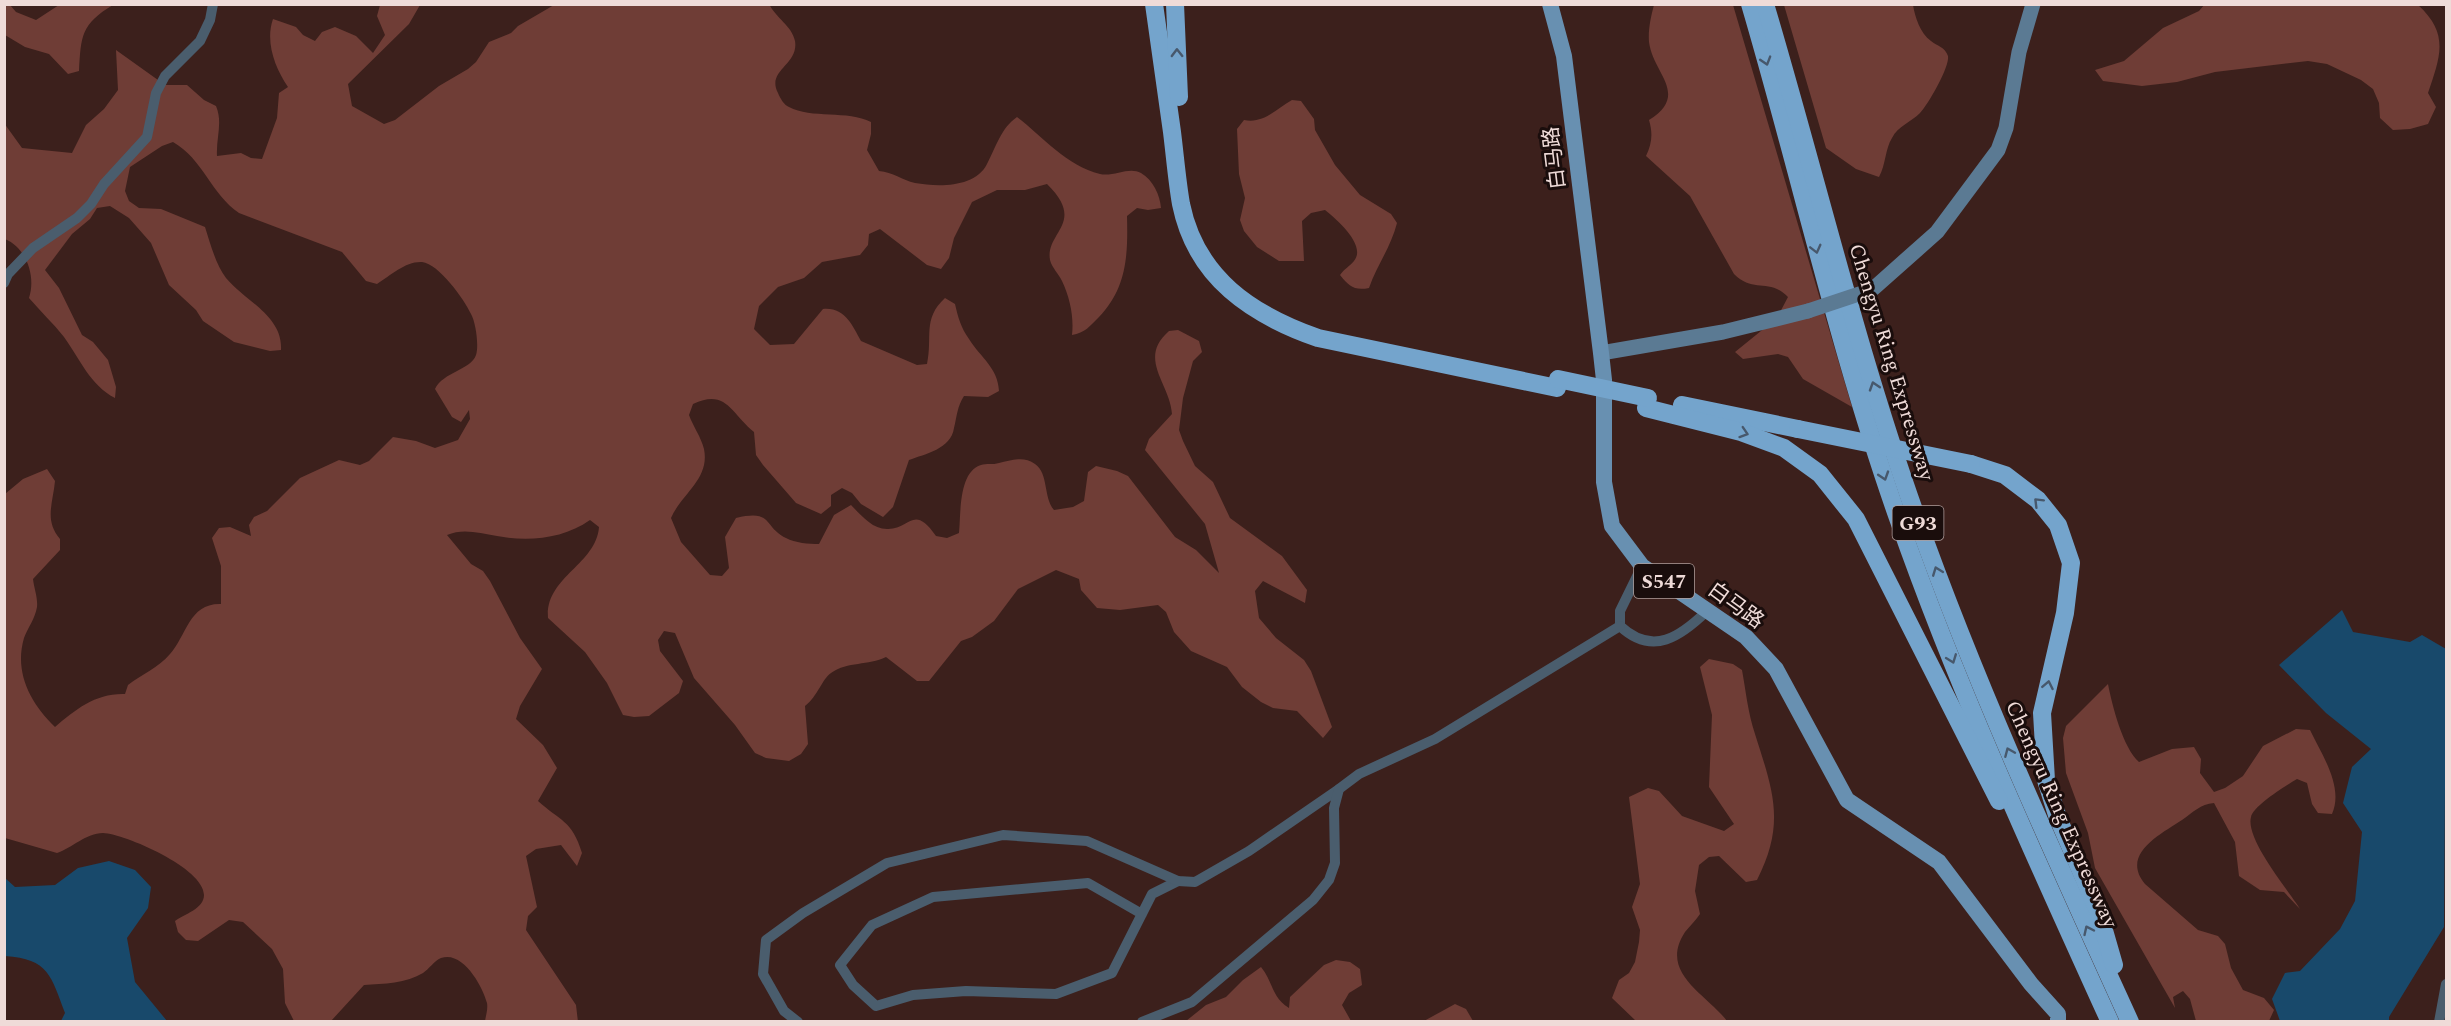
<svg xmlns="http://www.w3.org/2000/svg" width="2451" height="1026" font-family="Spectral,'Noto Sans SC',serif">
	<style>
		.green { fill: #6f3d36 }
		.water { fill: #18496b }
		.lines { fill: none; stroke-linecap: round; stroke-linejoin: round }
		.street { stroke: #4a5d6d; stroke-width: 10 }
		.secondary { stroke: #5b7a93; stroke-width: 15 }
		.primary { stroke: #6890b1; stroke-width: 16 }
		.highway { stroke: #74a4cc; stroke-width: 18 }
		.secondary-bridge { stroke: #5b7a93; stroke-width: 15 }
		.highway-bridge { stroke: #74a4cc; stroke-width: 18 }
		.oneway { stroke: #47586c }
		.labels { text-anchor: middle; stroke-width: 6; stroke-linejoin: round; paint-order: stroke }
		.shield { fill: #1a0d0c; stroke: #af9d9b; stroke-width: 1.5 }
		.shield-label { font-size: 20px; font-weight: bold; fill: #efdbd8 }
		.street-label { font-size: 21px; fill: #efdbd8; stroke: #1a0d0c }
	</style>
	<rect width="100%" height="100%" fill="#3c201c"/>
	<g class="green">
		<path d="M769 4C776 18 792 26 795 41 799 65 766 70 778 93 780 98 784 105 789 107 811 119 848 110 871 122V134L867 150 879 171C893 172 902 180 915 183 938 187 975 188 987 164 996 147 1001 128 1017 117 1043 137 1067 166 1100 174 1114 177 1129 166 1141 173 1153 180 1160 195 1161 208L1148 210 1137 208 1127 216C1128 255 1127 288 1099 317 1090 326 1085 333 1072 335 1074 317 1070 298 1062 281 1059 274 1052 268 1050 260 1045 232 1087 223 1047 184L1025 190H997L972 202 954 238 949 258 941 269 927 265 880 229 869 234 868 245 860 255 822 262 804 278 778 287 759 306 754 329 770 345 794 344 823 309C845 307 852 325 861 341L917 365 927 364C933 337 922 319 945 298L955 304C958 317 961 328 969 339 981 358 998 368 999 391L988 397 964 396C957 407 957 416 954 428 951 449 925 454 909 460L893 507 883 517 861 504 852 493 842 488 831 495V506L821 514 796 503 763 465 756 455 754 432C731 413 726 388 693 404L689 415C693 426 701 437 704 449 710 479 682 493 671 518L681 542 710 575 722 576 729 568 725 537 736 518C774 509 763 527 786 538 795 543 809 544 819 544L834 515 851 505C861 515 872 529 887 529 910 530 913 503 936 536L947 538 959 533C961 515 958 472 981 465 986 463 993 465 999 463 1012 460 1024 456 1035 464 1049 474 1043 497 1054 510L1073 507 1084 501 1088 472 1096 466 1117 471 1128 476 1175 537 1196 550 1219 573 1205 524 1145 450 1149 439 1172 414C1170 383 1137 359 1169 331L1178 330 1199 341 1202 352 1193 361 1183 398 1179 430 1183 441 1195 466 1213 482 1230 518 1282 556 1307 590 1305 603 1263 581 1255 591 1259 618 1276 638 1304 660 1311 671 1332 727 1323 738 1297 711 1273 708 1261 702 1242 687 1227 667 1191 651 1174 632 1166 612 1158 605 1120 610 1097 608 1081 590 1079 579 1056 570 1018 589 994 621 972 637 961 641 929 681H917L886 657C868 666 848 661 831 673 822 679 818 696 805 706L808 744 801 754 789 761 766 758 755 753 735 725 694 678 675 633 664 631 658 640 660 651 683 681 679 693 649 716 634 717 623 715 607 683 585 652 548 618C545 577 596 565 599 527L590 520C563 539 528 542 497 536 479 533 463 528 447 535L471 564 483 571 490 581 520 638 542 669 520 706 516 719 543 745 557 768 538 801C560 821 572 820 582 853L577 866 561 845 536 849 526 856 537 907 528 916 526 930 576 1005 578 1022 485 1021C486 1015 488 1009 487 1003 483 987 463 950 441 958 434 961 429 969 423 973 407 983 383 984 364 985L331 1021H294L285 1003 283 969 272 949 243 922 229 920 198 941 186 940 178 932 175 921C184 914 204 909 204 895 204 868 125 834 103 833 86 833 72 848 57 853L5 838V494L23 479 47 469 55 481C53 503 44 520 60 539V550L33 579C34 588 38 598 37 607 35 619 28 627 24 638 14 672 30 703 55 727 76 709 96 693 125 694L128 685C141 675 159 667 170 654 187 635 189 603 221 604V566L212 538 219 528 230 527 251 536 249 525 254 517 267 511 300 478 339 460 360 465 369 461 393 437 416 441 435 448 458 440 470 419 469 410 461 422 452 417 435 389C443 372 471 370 476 355 479 346 476 323 471 314 464 299 439 264 422 262 406 261 391 275 377 284L366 281 342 252 239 213C211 194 203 159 173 142L162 146 130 167 125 191 129 201 139 208 161 209 205 227C210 243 216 265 226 278 245 301 283 316 281 350L270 351 234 342 203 321 196 310 169 285 151 243 129 218 110 206 97 208 90 219 72 234 45 270 59 288 82 335 93 342 108 360 116 387 115 398C90 385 80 359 64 337 53 323 40 311 29 298 36 277 27 248 5 239L4 123 22 148 72 153 86 125 104 109 118 90 116 50 165 85H187L204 100 216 106C223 123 216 137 217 156L241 153 251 158 262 159 277 118 279 93 288 87C275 68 265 42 273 19L296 27 303 35 315 41 322 32 335 27 356 36 373 53 385 35 377 16 380 5H420L409 24 348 84 352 106 384 124 395 120 439 86 468 69 476 62 489 42 511 33 518 26 554 5Z"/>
		<path d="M2205 4 2418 5C2450 34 2440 57 2428 93L2436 107 2428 124 2410 129 2393 130 2380 118 2379 103 2373 89 2361 80 2327 64 2308 61 2215 72 2177 82 2142 86 2103 81 2095 70 2124 61 2163 28 2199 11Z"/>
		<path d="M4 5H10L16 12 36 20 59 5H113C81 24 81 36 79 71L68 74 49 54 25 47 5 35Z"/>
		<path d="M1654 5H1733L1852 407 1803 379 1788 357 1778 354 1743 359 1735 352 1777 318 1788 297C1768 277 1754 294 1734 274L1690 196 1646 156C1652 143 1653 134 1649 120 1690 94 1653 74 1649 42 1648 30 1651 16 1654 5Z"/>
		<path d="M1784 5H1913C1915 17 1920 33 1931 41 1937 46 1945 47 1948 56 1950 67 1927 106 1920 113 1911 122 1898 126 1892 138 1885 149 1886 164 1879 177L1856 169 1826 148Z"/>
		<path d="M1292 100 1301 101 1314 119 1315 130 1335 165 1360 195 1391 214 1397 223C1391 247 1377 265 1369 288 1354 291 1349 286 1340 275 1344 269 1350 266 1354 261 1367 245 1336 219 1325 210L1311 213 1302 221 1304 261H1279L1257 247 1244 231 1240 220 1245 198 1239 174 1237 129 1244 120C1264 124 1276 109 1292 100Z"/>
		<path d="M1709 659 1733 664 1742 670C1746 692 1748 713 1755 734 1773 791 1786 823 1757 880L1746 882 1719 856 1709 857 1699 865 1695 891 1700 914C1696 920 1690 926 1685 932 1658 973 1707 994 1727 1021H1636L1612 998 1619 980 1629 973 1635 962 1639 942 1640 930 1632 907 1640 884 1629 797 1648 788 1659 791 1682 816 1724 831 1734 824 1709 787 1712 715 1700 667Z"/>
		<path d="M2108 684C2112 705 2123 748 2139 762L2172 749 2194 747 2201 759 2200 773 2214 792 2225 788 2243 776 2263 746 2296 729 2310 730C2322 755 2344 787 2332 814L2318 813 2312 804 2307 783 2297 779C2287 785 2253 806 2251 817 2245 839 2288 890 2300 909L2284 892 2260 890 2239 876 2235 842 2214 803C2200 804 2194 812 2182 820 2161 834 2120 854 2145 884L2198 930 2218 936 2225 944 2231 968 2243 990 2264 998 2274 1010 2269 1021H2196L2190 999 2183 991 2173 997 2175 1008 2095 868 2088 833 2066 773 2063 738 2066 726Z"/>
		<path d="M1336 960 1350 962 1360 969 1362 985 1349 993 1342 1005 1351 1021H1186L1206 1005 1226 997 1243 980 1261 967C1273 981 1271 997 1289 1008L1290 997 1324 965Z"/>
		<path d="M1455 1004 1466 1009 1473 1021H1424Z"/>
	</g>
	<g class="water">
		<path d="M2342 610 2353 632 2410 642 2422 635 2446 649 2444 927 2389 1017V1021H2280L2272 999 2285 973 2300 971 2340 929 2355 901 2362 832 2343 803 2352 767 2371 749 2326 713 2279 665Z"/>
		<path d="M109 861 135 870 151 887 148 908 127 938 135 982 167 1021H61L65 1013C51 976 49 959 5 956V878L15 887 55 885 78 868Z"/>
	</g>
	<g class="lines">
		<g class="street">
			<path d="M4 283 8 274 33 248 77 218 91 204 104 184 147 137 156 93 165 76 200 41 210 20 213 4"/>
			<path d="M1642 566 1620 611V626C1653 657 1681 636 1707 611"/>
			<path d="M1142 914 1088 883 933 897 872 925 840 965 853 985 876 1006 913 995 966 991 1056 994 1112 973 1152 894 1178 881"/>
			<path d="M798 1022 784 1011 763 974 766 940 803 913 887 863 1003 835 1087 841 1178 881 1195 882 1249 851 1339 789"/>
			<path d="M1142 1022 1192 1002 1313 900 1329 880 1335 863 1334 808 1339 789 1359 774 1435 739 1620 626"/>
			<path d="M2439 1022 2446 984"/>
		</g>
		<g class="secondary">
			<path d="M1865 292 1874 288 1937 232 1998 150 2006 128 2019 52 2033 4"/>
			<path d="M1601 353 1723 332 1808 311"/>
		</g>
		<path class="primary" d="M1550 4 1564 56 1601 353 1604 380V482L1612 526 1642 566 1746 637 1776 669 1847 800 1939 862 2031 984 2058 1014V1022"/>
		<g class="highway">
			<path d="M1154 4C1160 47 1166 89 1172 132 1175 156 1177 181 1181 204 1196 278 1252 315 1318 338L1557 388"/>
			<path d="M1175 4 1179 97"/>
			<path d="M1750 4C1801 177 1839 352 1899 521 1959 692 2035 857 2110 1022"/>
			<path d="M1765 4C1816 175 1856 348 1916 516 1977 688 2054 855 2130 1022"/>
			<path d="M1682 405 1798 429"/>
			<path d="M1646 408 1741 432 1784 448 1820 474 1856 519 1999 801"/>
			<path d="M1971 464 2005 475 2038 500 2058 525 2071 563 2065 613 2042 713 2046 780 2058 818 2099 913 2114 965"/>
		</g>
		<path class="secondary-bridge" d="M1808 311 1865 292"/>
		<g class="highway-bridge">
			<path d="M1558 379 1648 398"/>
			<path d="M1798 429 1971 464"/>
		</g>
	</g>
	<defs><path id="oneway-chevron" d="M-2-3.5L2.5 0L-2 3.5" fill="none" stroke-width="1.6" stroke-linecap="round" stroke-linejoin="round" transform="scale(1.5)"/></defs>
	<g class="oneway">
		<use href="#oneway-chevron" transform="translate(1177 53) rotate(-91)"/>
		<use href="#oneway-chevron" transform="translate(1766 61) rotate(73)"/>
		<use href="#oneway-chevron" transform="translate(1816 249) rotate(76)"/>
		<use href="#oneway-chevron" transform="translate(1874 386) rotate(-108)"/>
		<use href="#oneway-chevron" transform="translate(1744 433) rotate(18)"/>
		<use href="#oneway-chevron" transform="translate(1884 476) rotate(72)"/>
		<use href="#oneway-chevron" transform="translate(2038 502) rotate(-135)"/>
		<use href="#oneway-chevron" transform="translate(1937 571) rotate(-111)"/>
		<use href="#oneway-chevron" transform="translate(1952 659) rotate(69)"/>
		<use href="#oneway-chevron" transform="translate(2048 685) rotate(-79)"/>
		<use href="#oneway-chevron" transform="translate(2009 752) rotate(-113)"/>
		<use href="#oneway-chevron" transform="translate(2088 930) rotate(-115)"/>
	</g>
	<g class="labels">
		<g class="shield">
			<rect x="1892.5" y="506" width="51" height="34" rx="4.5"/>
			<rect x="1634" y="564" width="60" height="34" rx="4.5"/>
		</g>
		<g class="shield-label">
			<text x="1918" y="530">G93</text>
			<text x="1664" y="588">S547</text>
		</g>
		<g class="street-label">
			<text transform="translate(1554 158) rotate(-97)" y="7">白马路</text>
			<text transform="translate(1892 362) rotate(73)" y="7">Chengyu Ring Expressway</text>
			<text transform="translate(1736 605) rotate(36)" y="7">白马路</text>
			<text transform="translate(2062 814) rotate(66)" y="7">Chengyu Ring Expressway</text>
		</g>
	</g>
	<rect width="2451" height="1026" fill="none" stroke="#efdbd8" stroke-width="12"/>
</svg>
